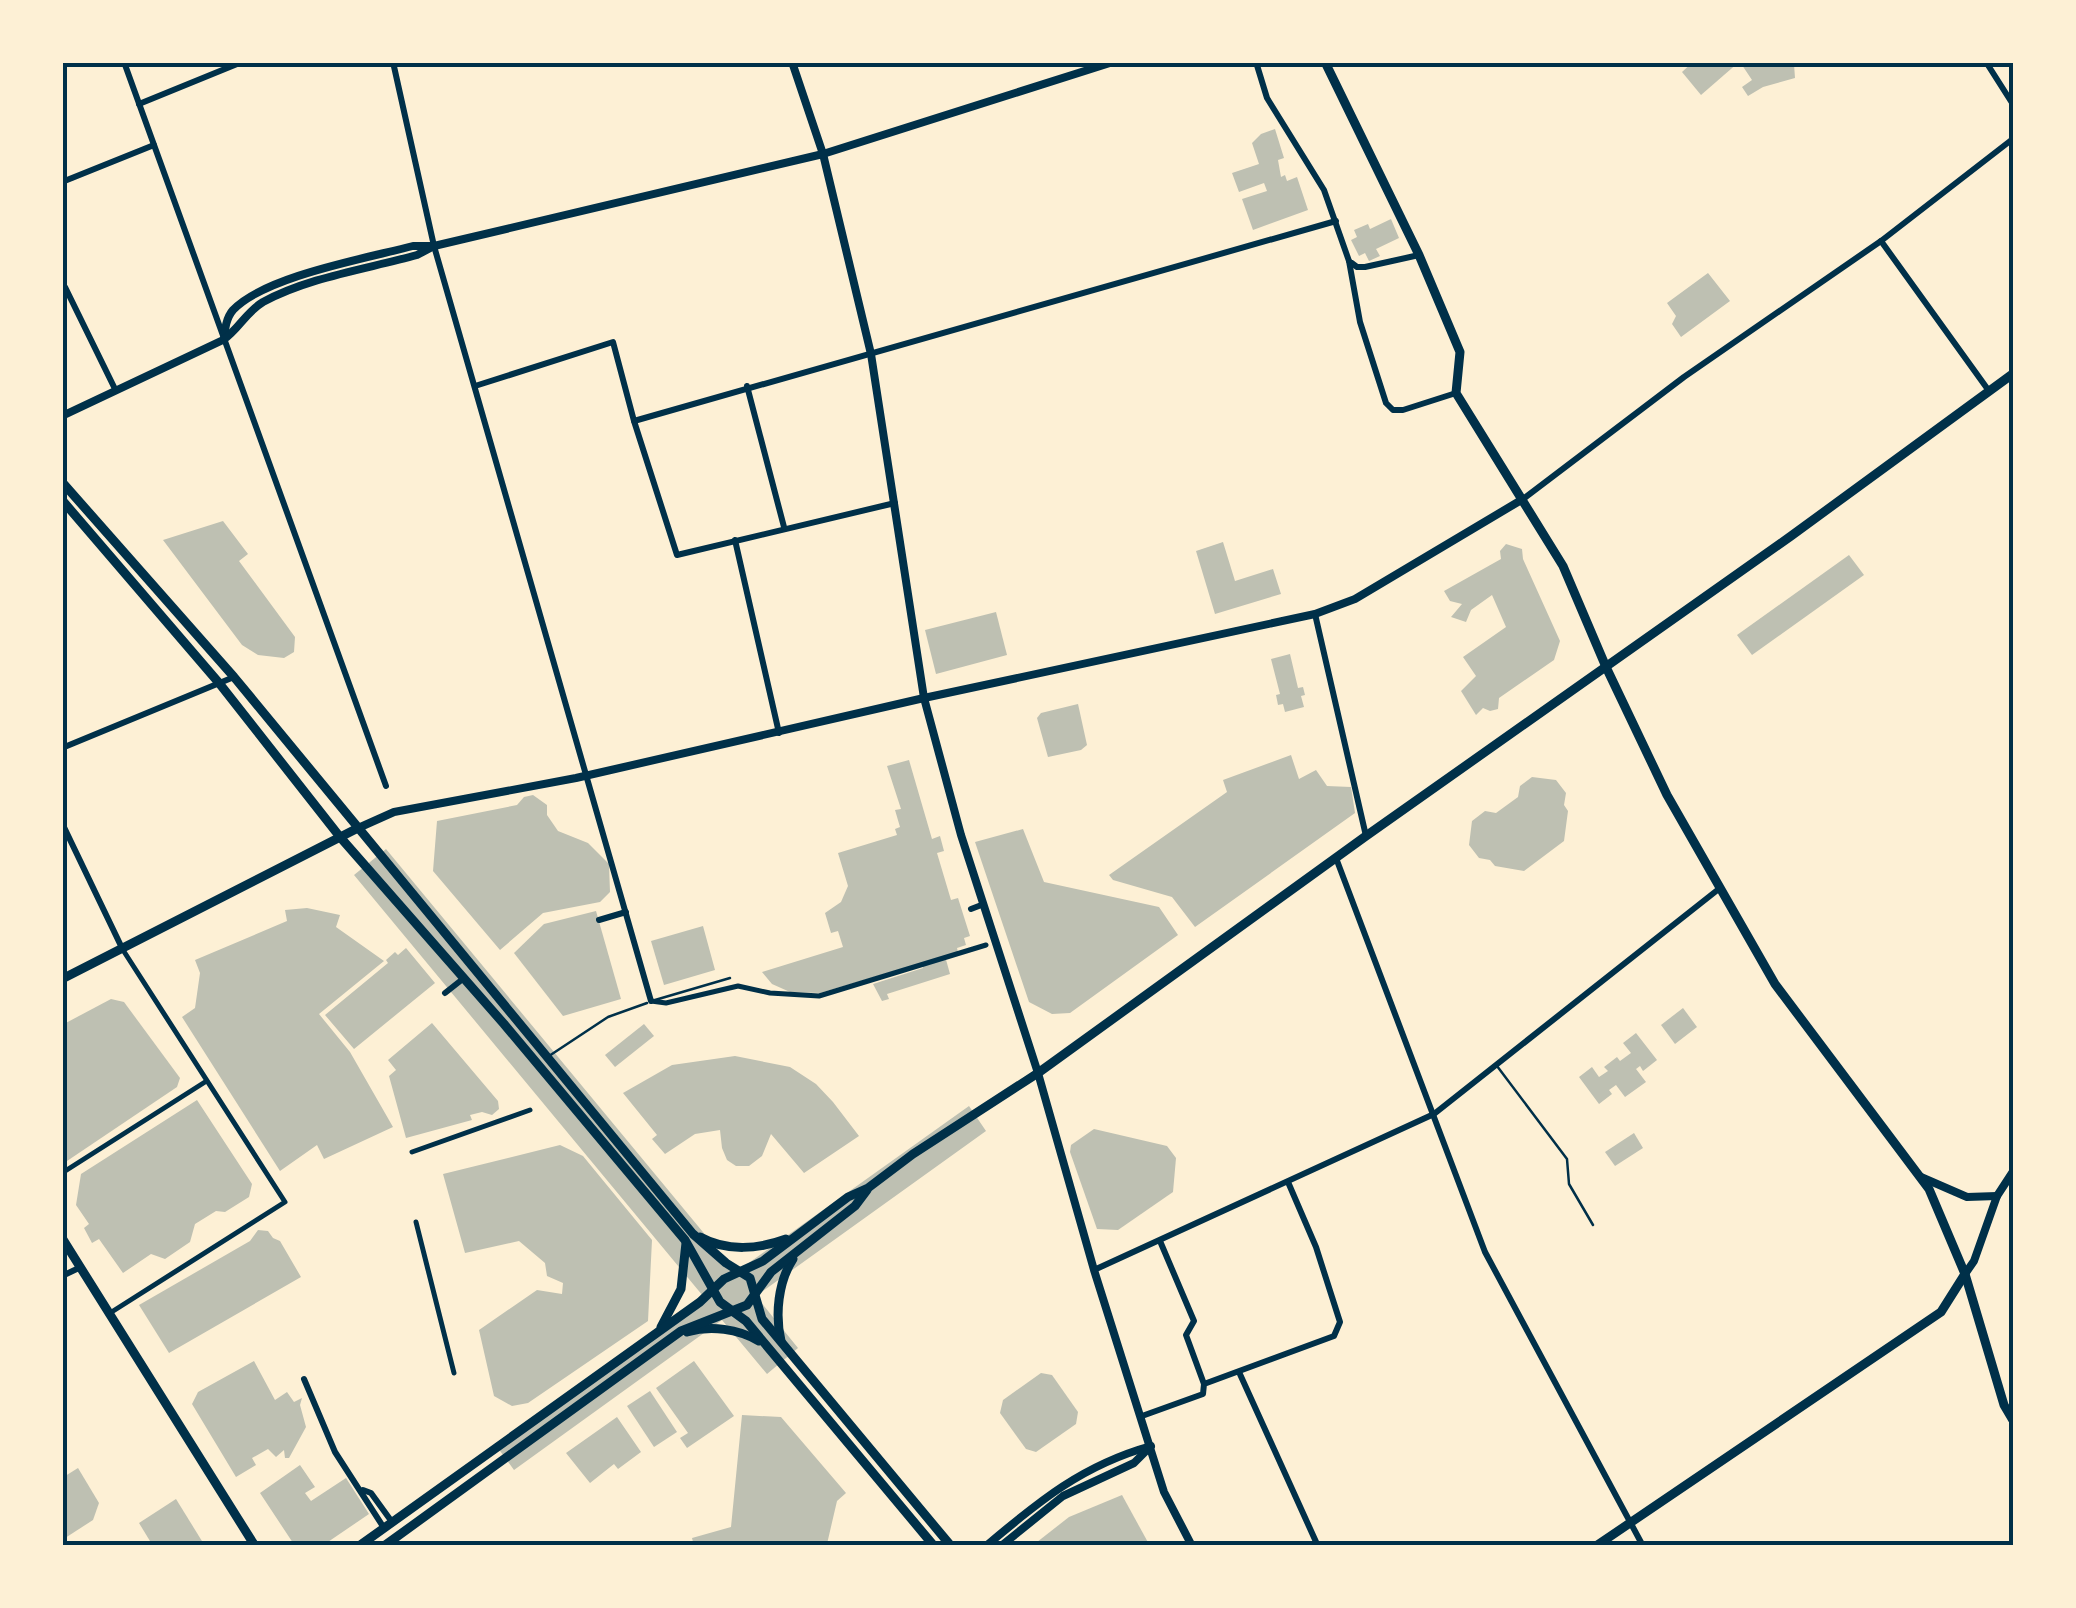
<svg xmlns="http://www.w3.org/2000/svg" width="2076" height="1608" font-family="'DejaVu Sans',sans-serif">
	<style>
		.building { fill: #bec0b2 }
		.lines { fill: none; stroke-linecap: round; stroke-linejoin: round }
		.service { stroke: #003049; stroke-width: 2.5 }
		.pedestrian { stroke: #003049; stroke-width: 5 }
		.minor { stroke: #003049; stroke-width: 6 }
		.tertiary { stroke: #003049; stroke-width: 8 }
		.secondary { stroke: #003049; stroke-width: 9 }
		.primary { stroke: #003049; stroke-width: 9 }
		.neatline { fill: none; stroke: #003049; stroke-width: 4 }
	</style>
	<rect width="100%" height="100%" fill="#fdf0d5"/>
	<g class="building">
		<path d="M1693 62H1739L1701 95 1682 72Z"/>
		<path d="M1740 62H1783V66L1794 64 1795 78 1763 87 1748 96 1742 87 1752 80Z"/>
		<path d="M1275 129 1284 158 1278 160 1281 177 1285 175 1287 181 1297 177 1308 210 1253 230 1242 199 1267 191 1264 183 1239 192 1232 173 1259 164 1252 143 1261 134Z"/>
		<path d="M1391 219 1399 238 1376 249 1380 256 1369 261 1365 253 1359 256 1351 240 1357 237 1354 230 1368 224 1370 229Z"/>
		<path d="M1708 273 1730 301 1681 337 1672 324 1676 316 1667 303Z"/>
		<path d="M223 521 248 554 239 561 295 637 294 652 284 658 258 655 242 645 163 540Z"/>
		<path d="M1223 542 1235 581 1273 569 1281 594 1215 614 1196 551Z"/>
		<path d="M1506 544 1522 549 1523 559 1560 641 1554 660 1499 698 1498 709 1490 711 1483 708 1476 715 1461 691 1476 676 1463 657 1506 627 1492 595 1471 610 1466 622 1451 617 1462 604 1450 601 1444 591 1501 559 1500 551Z"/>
		<path d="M1849 555 1864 575 1752 655 1737 635Z"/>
		<path d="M996 612 1007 655 936 674 925 630Z"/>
		<path d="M1290 654 1298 688 1303 687 1305 695 1301 696 1304 707 1285 712 1283 704 1278 705 1276 695 1280 694 1271 659Z"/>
		<path d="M1078 704 1087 745 1081 750 1048 757 1037 718 1041 713Z"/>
		<path d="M1291 755 1299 779 1316 770 1327 786 1351 787 1355 813 1195 927 1172 897 1113 880 1109 875 1227 792 1223 780Z"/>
		<path d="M909 760 932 839 940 836 944 851 937 853 951 900 958 898 970 936 964 938 966 945 957 948 958 952 945 956 950 974 887 994 889 999 882 1001 873 984 923 968 921 963 820 993 790 992 772 984 762 972 843 947 838 931 831 933 825 913 841 902 848 886 838 853 897 835 895 829 900 827 895 810 901 809 887 766Z"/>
		<path d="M1532 777 1556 780 1566 793 1564 805 1568 811 1564 841 1524 871 1495 866 1490 860 1479 858 1469 845 1472 821 1485 811 1496 813 1518 797 1520 786Z"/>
		<path d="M533 795 547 805V815L558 831 588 843 609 864 610 892 600 902 543 913 500 950 433 871 437 821 517 805 524 797Z"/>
		<path d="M1023 829 1044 882 1159 907 1178 935 1070 1013 1052 1014 1029 1002 975 842Z"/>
		<path d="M386 849 736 1272 969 1106 986 1131 756 1296 798 1348 767 1374 722 1320 514 1470 495 1444 703 1296 354 875Z"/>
		<path d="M307 908 340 915 336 927 384 961 319 1014 350 1052 393 1127 324 1159 317 1145 280 1171 182 1017 195 1008 200 973 195 960 287 921 285 910Z"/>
		<path d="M596 911 621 999 563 1016 514 953 544 924Z"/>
		<path d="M703 926 715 970 664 985 651 941Z"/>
		<path d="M406 948 435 983 354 1049 325 1015 388 963 386 960 395 952 398 955Z"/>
		<path d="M111 999 124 1002 180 1078 177 1087 67 1161H62V1025Z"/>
		<path d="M1683 1008 1697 1027 1675 1044 1661 1025Z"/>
		<path d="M432 1023 498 1101 499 1109 492 1115 482 1112 470 1115 472 1120 406 1138 389 1076 396 1070 388 1060Z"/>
		<path d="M644 1024 654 1036 615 1067 605 1055Z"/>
		<path d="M1636 1033 1657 1060 1643 1071 1640 1066 1636 1069 1646 1082 1625 1097 1616 1085 1609 1090 1612 1094 1599 1104 1579 1077 1592 1067 1599 1077 1608 1071 1604 1067 1617 1057 1620 1061 1631 1053 1623 1043Z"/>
		<path d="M735 1056 790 1067 816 1084 833 1102 859 1136 804 1173 771 1134 762 1156 749 1166H736L727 1160 722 1148 720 1130 695 1134 665 1154 652 1139 657 1135 623 1093 672 1065Z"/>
		<path d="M197 1100 252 1184 249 1197 225 1212 216 1211 195 1224 190 1242 165 1259 151 1254 123 1273 99 1239 92 1243 84 1228 89 1224 76 1205 81 1174Z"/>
		<path d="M1094 1129 1167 1146 1176 1158 1173 1192 1118 1230 1097 1229 1070 1152 1071 1145Z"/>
		<path d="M1634 1133 1643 1148 1615 1166 1605 1152Z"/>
		<path d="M560 1145 583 1156 652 1240 648 1321 528 1403 512 1406 494 1396 479 1330 537 1290 562 1294 563 1283 547 1276 545 1263 519 1241 465 1253 443 1174Z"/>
		<path d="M258 1230 268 1231 273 1238 280 1241 301 1277 169 1353 139 1305 250 1241Z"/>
		<path d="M254 1361 275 1400 287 1392 294 1402 302 1398 300 1405 306 1427 289 1458H285L284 1450 276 1457 268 1449 252 1458 256 1465 236 1477 192 1404 198 1392Z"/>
		<path d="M694 1361 734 1416 687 1448 680 1438 688 1433 656 1388Z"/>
		<path d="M1041 1373 1052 1375 1078 1412 1076 1424 1036 1452 1026 1449 1000 1413 1003 1400Z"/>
		<path d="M650 1391 677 1432 654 1447 627 1406Z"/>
		<path d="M742 1415 781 1417 846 1493 837 1501 827 1544 694 1546 692 1538 731 1527Z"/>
		<path d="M617 1417 641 1452 618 1469 614 1464 590 1483 566 1453Z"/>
		<path d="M300 1465 315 1487 305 1493 311 1501 346 1478 369 1514 322 1546H295L260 1493Z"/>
		<path d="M78 1468 99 1503 93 1520 62 1540V1478Z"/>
		<path d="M1122 1495 1150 1546H1032L1069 1517Z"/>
		<path d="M176 1499 205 1546H153L139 1523Z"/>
	</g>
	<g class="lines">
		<g class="service">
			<path d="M655 1000 730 978"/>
			<path d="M549 1056 608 1017 647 1003"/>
			<path d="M1497 1066 1567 1159 1569 1184 1593 1225"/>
		</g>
		<g class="pedestrian">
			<path d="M651 1001 666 1003 738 986 770 993 819 996 986 945"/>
			<path d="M412 1152 530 1110"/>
			<path d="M62 1173 205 1082"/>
			<path d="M416 1222 454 1373"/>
			<path d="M110 1313 285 1202 123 950"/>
		</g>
		<g class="minor">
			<path d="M124 62 386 786"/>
			<path d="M393 62 434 246 651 1001"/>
			<path d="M1256 62 1267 98 1324 190 1349 261 1357 267H1365L1419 255"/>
			<path d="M1986 62 2014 106"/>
			<path d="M139 104 242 62"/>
			<path d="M62 182 154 145"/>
			<path d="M1881 241 1989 391"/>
			<path d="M1349 261 1360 322 1386 403 1393 410H1403L1456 393"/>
			<path d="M62 288 65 287 115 389"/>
			<path d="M475 386 613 342 634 421 677 555 895 503"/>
			<path d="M747 386 784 527"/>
			<path d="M634 421 1336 221"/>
			<path d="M1523 499 1684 377 1881 241 2014 138"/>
			<path d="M735 540 779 733"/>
			<path d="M1315 614 1366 836"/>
			<path d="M62 748 234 677"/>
			<path d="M62 823 122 948"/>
			<path d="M1336 858 1485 1252 1643 1546"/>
			<path d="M971 909 984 904"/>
			<path d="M599 920 626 912"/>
			<path d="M445 993 464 978"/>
			<path d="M1160 1241 1194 1321 1186 1335 1204 1384"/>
			<path d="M1094 1270 1434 1114 1720 888"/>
			<path d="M62 1276 81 1267"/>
			<path d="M1239 1372 1317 1544"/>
			<path d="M304 1379 335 1452 384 1528"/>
			<path d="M1142 1416 1203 1394 1204 1384 1334 1336 1340 1322 1316 1247 1288 1182"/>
			<path d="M363 1490 371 1493 392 1522"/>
			<path d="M2012 1546 2014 1544"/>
		</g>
		<g class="tertiary">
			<path d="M792 62 823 154 871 354 924 698 961 835 1038 1073 1094 1270 1164 1492 1192 1546"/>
			<path d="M224 340C225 329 226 318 233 310 265 276 368 258 413 246H430"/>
			<path d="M62 416 223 340C239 329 246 312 263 302 309 277 367 269 417 255L434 246 823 154 1113 62"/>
			<path d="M356 829 394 812 576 778 924 698 1315 614 1355 599 1523 499"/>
			<path d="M1921 1177 1967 1197 1997 1196"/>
			<path d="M1965 1274 1974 1261 1997 1196 2014 1170"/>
			<path d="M986 1546C1039 1501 1083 1465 1151 1446"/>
			<path d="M1001 1546 1063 1496 1134 1463 1150 1447"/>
		</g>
		<g class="secondary">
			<path d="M1325 62 1419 255 1460 352 1456 393 1563 566 1606 667 1667 795 1775 984 1929 1189 1965 1274 2004 1405 2014 1422"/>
			<path d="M62 979 356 829"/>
			<path d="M62 1238 255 1546"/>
			<path d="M1596 1546 1941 1312 1965 1274"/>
		</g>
		<g class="primary">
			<path d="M62 482 234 677 693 1234 726 1263 750 1278 762 1319 951 1546"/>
			<path d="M62 500 219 683 340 837 504 1024 685 1240 720 1302 746 1321 934 1546"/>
			<path d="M700 1237C727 1252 759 1249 786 1239"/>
			<path d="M661 1327 681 1289 686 1243"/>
			<path d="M687 1332C711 1325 738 1329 759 1341"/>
			<path d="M781 1341C775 1315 778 1282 793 1259"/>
			<path d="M359 1546 700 1302 724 1279 763 1261 848 1197 868 1188 913 1154 1038 1073 1366 836 1791 536 2014 373"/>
			<path d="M384 1546 681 1331 747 1305 771 1272 855 1206 867 1190"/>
		</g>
	</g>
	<rect width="2076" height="1608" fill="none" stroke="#fdf0d5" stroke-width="130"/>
	<rect x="65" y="65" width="1946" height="1478" class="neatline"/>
</svg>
